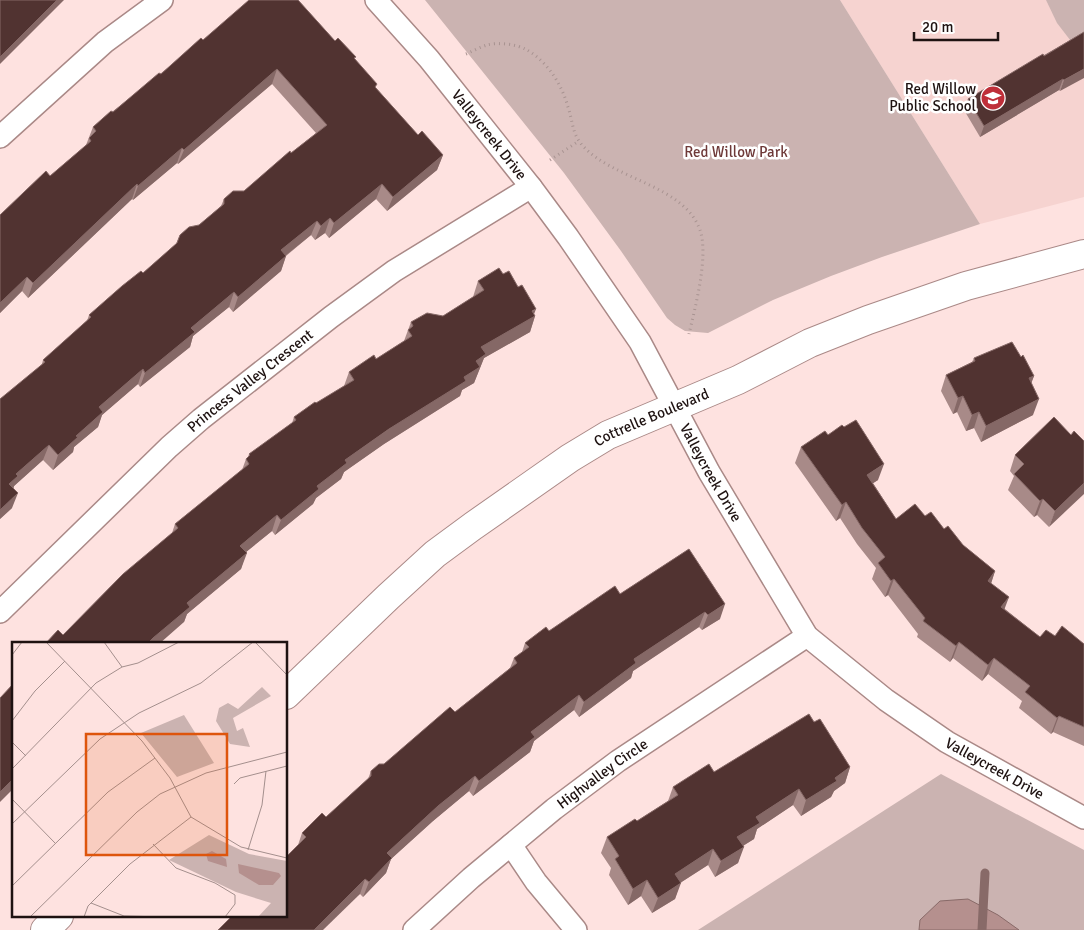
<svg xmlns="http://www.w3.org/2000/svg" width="1084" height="930" font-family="Signika,sans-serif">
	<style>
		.built { fill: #f6d3d0 }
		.green { fill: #cbb3b1 }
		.water { fill: #b5908e; stroke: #886a68 }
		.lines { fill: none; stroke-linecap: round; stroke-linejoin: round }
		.stream { stroke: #886a68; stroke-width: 9 }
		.street-casing { stroke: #aa8987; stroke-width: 24 }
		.secondary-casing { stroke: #aa8987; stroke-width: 30 }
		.path { stroke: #a89391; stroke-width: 3; stroke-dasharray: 1 4; stroke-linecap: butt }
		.street { stroke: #fff; stroke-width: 21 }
		.secondary { stroke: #fff; stroke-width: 28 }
		.wall { fill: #a88a88 }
		.shaded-wall { fill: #856866 }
		.building { fill: #513331; stroke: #856866 }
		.labels { text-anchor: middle; stroke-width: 5; stroke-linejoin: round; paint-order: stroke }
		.poi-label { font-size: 15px; fill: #1e1211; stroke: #fff; text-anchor: end }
		.street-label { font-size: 15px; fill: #1e1211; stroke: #fff }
		.park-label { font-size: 15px; fill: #6e3938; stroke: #fff }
		.inset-road { fill: none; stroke: #a48f8d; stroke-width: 1 }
		.view { fill: #de550c; fill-opacity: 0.15; stroke: #de550c; stroke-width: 2.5 }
		.inset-edge { fill: none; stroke: #1e1211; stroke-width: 2.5 }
	</style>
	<rect width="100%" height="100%" fill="#fee2e0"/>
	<path class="built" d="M840 0H1084V197L980 224Z"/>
	<g class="green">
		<path d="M425 0H840L980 224 882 257 831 276 773 300 708 333 685 331 675 325 667 318 621 251 564 173Z"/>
		<path d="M1046 0H1084V58L1057 23Z"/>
		<path d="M941 774 1084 850V930H698Z"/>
	</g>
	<path class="water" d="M968 899 998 915 1019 930H919L920 920 940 901Z"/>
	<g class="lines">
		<path class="stream" d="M982 930 985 873"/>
		<defs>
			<g id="street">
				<path id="s1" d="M376 0 429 59 531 187 568 237 640 342 709 472 807 636 886 700 947 742 1084 818"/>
				<path d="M0 137 105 42 162 0"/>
				<path id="s2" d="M0 612 169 447 201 419 331 317 394 271 531 187"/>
				<path d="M511 845 536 882 576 930"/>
				<path id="s3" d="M414 930 471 878 554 809 618 761 807 636"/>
			</g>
			<g id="secondary">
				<path id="s4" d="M286 695 388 597 435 554 473 526 570 458 608 435 738 380 810 343 868 320 966 286 1084 254"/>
				<path d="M45 930 59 916"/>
			</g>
		</defs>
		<use href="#street" class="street-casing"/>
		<use href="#secondary" class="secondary-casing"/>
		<g class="path">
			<path d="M466 54C473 51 480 47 487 45 498 42 517 44 527 50 548 62 562 85 568 107 573 122 572 134 583 146 614 180 684 185 700 230 709 256 695 308 689 334"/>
			<path d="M550 160 579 141"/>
		</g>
		<use href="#street" class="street"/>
		<use href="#secondary" class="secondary"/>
	</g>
	<g class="wall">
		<path d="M299 1 335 41 355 59 376 88 418 135 443 155 437 170 387 211 376 199 329 238 325 233 315 240 311 235 286 256 281 271 233 312 229 307 193 336 190 347 140 387 138 384 102 415 98 427 74 447 73 452 53 470 43 460 14 486 13 489 12 508 0 519 43 360 87 321 89 315 143 273 176 244 180 235 199 225 221 206 224 199 244 191 316 133 272 84 178 164 177 163 133 200 132 199 28 298 22 291 0 313V215L50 176 86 145 93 127 203 40Z"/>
		<path d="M1084 32 1060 91 1059 90 980 137 964 110 968 99Z"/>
		<path d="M503 274 535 316 530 332 484 358 474 383 462 390 460 396 384 444 344 472 341 479 316 498 313 504 275 535 272 531 246 552 241 569 187 614 184 622 63 635 172 533 175 524 242 470 246 459 248 457 249 454 292 423 294 417 344 386 349 372 376 359 404 341 411 322 443 316 473 297 478 281Z"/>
		<path d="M1021 357 1034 376 1031 383 1033 415 981 442 974 428 966 431 957 412 953 414 941 391 946 375 972 362 974 358Z"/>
		<path d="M844 427 878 480 873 483 896 519 925 516 944 529 963 545 995 571 991 583 1005 609 1040 637 1055 636 1084 644V746L1053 732 1051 734 1019 708 1022 701 988 674 982 681 953 658 950 662 917 637 918 634 888 595 885 597 872 579 876 568 857 544 840 518 836 521 795 463 801 447Z"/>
		<path d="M1071 435 1084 441 1049 527 1037 515 1034 517 1008 490 1014 476 1010 471 1015 455Z"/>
		<path d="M689 549 720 619 702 630 699 627 633 671 631 678 579 717 574 710 534 741 530 752 473 796 469 791 433 821 391 859 386 873 363 897 360 894 286 916 298 845 302 833 326 817 368 779 371 771 384 764 455 712 510 668 514 658 522 652 525 643 620 594Z"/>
		<path d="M814 722 850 767 845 783 834 791 831 797 801 816 793 805 757 829 754 839 743 846 738 863 715 877 708 865 680 883 675 899 652 913 641 896 628 905 609 875 611 868 601 853 607 837 637 821 668 801 673 787 714 772Z"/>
	</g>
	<g class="shaded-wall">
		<path d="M57 0H64L0 64V57Z"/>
		<path d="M277 69 272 84 178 164 184 150Z"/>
		<path d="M1084 69V78L1060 91 1064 80Z"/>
		<path d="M1063 79 1059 90 980 137 984 126Z"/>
		<path d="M182 148 177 163 133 200 138 186Z"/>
		<path d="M443 155 437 170 387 211 393 197Z"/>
		<path d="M137 184 132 199 28 298 33 283Z"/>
		<path d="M382 184 376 199 329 238 334 223Z"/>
		<path d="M330 218 325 233 315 240 321 226Z"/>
		<path d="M317 221 311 235 275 264 281 250Z"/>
		<path d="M286 256 281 271 233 312 238 297Z"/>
		<path d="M27 277 22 291 0 313V303Z"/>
		<path d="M234 292 229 307 193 336 190 347 140 387 145 373 191 328Z"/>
		<path d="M536 309 533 317 535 316 530 332 484 358 474 383 462 390 460 396 384 444 344 472 341 479 316 498 313 504 275 535 281 520 345 460 464 377 481 347Z"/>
		<path d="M143 369 138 384 102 415 98 427 74 447 73 452 53 470 58 455 76 436 99 407Z"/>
		<path d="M1034 376 1028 392 1029 378Z"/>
		<path d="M963 396 957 412 953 414 958 398Z"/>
		<path d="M1039 399 1033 415 981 442 986 426Z"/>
		<path d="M979 412 974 428 966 431 972 415Z"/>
		<path d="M49 445 43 460 14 486 13 490 9 484 16 474Z"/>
		<path d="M884 464 878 480 861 491 867 475Z"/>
		<path d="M1084 483V494L1049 527 1055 511Z"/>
		<path d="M18 493 12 508 0 519V510Z"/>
		<path d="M1043 499 1037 515 1034 517 1040 501Z"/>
		<path d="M846 502 840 518 836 521 842 505Z"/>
		<path d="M277 515 272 531 235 561 240 546Z"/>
		<path d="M247 553 241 569 187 614 184 622 159 644H147L187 603Z"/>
		<path d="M995 571 990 587 988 581Z"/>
		<path d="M894 579 888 595 885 597 891 581Z"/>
		<path d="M1009 597 1003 613 1001 607Z"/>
		<path d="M725 604 720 619 702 630 708 615Z"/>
		<path d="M705 612 699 627 633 671 631 678 579 717 584 702 634 659Z"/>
		<path d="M959 642 953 658 950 662 956 646Z"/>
		<path d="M994 658 988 674 982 681 988 665Z"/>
		<path d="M579 695 574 710 534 741 530 752 473 796 479 781 531 732Z"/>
		<path d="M1059 716 1053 732 1051 734 1057 718Z"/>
		<path d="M850 767 845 783 834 791 831 797 801 816 806 800 835 778Z"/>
		<path d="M475 776 469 791 433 821 391 859 386 873 363 897 369 882 387 853 438 806Z"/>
		<path d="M14 778V788L0 802V792Z"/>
		<path d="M799 789 793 805 757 829 754 839 731 853 737 837 756 817Z"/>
		<path d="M744 847 738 863 715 877 721 861Z"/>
		<path d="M713 849 708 865 669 890 675 874Z"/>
		<path d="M365 879 360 894 323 930H314Z"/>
		<path d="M647 880 641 896 628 905 633 889Z"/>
		<path d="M681 883 675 899 652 913 658 898Z"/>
	</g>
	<g class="building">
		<path d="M0 0H57L0 57Z"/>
		<path d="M249 0H298L335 41 338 38 356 57 354 58 377 84 375 87 418 135 422 131 443 155 393 197 382 184 334 223 330 218 321 226 317 221 281 250 286 256 238 297 234 292 191 328 195 332 145 373 143 369 99 407 103 412 76 436 78 437 58 455 49 445 16 474 18 476 9 484 18 493 0 510V399L45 362 43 360 91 317 89 315 122 286 141 271 143 273 177 243 180 235 189 227 199 225 224 204V199L233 191H244L290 151 291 153 327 125 277 69 184 150 182 148 138 186 137 184 33 283 27 277 0 303V215L46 171 50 176 91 141 89 138 96 131 93 127 111 111 113 112 159 73 161 74 201 38 203 40Z"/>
		<path d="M1084 32V69L1064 80 1063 79 984 126 968 99 1043 54 1044 56Z"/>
		<path d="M499 268 503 274 509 271 518 287 522 285 536 309 532 311 535 316 481 347 486 354 476 361 480 367 464 377 466 381 389 429 345 460 347 463 317 486 319 489 281 520 277 515 240 546 247 553 187 603 190 607 153 638 147 644H45L58 630 63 635 123 574 178 528 175 524 249 464 246 459 250 455 249 454 296 420 294 417 315 402 316 403 354 380 349 372 374 355 376 359 412 336 408 330 413 326 411 322 427 313 443 316 484 290 478 281Z"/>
		<path d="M1012 342 1021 357 1023 355 1034 376 1029 378 1039 399 986 426 979 412 972 415 963 396 958 398 946 375 975 361 974 358Z"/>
		<path d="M1054 417 1071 435 1074 431 1084 441V483L1055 511 1043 499 1040 501 1014 474 1024 464 1015 455Z"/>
		<path d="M856 420 884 464 867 475 896 519 915 504 925 516 931 512 944 529 948 526 963 545 995 571 988 581 1009 597 1001 607 1040 637 1046 630 1055 636 1062 626 1084 644V727L1059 716 1057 718 1025 692 1030 686 994 658 988 665 959 642 956 646 923 621 925 618 894 579 891 581 878 563 885 557 862 528 846 502 842 505 801 447 825 431 828 435 842 425 844 427Z"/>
		<path d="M689 549 725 604 708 615 705 612 634 659 636 663 584 702 579 695 531 732 535 737 479 781 475 776 438 806 387 853 392 858 369 882 365 879 314 930H218L232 916H286V857L306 837 302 833 322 813 326 817 371 776V771L379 764H384L450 707 455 712 517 663 514 658 529 647 525 643 546 627 549 631 615 586 620 594Z"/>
		<path d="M14 683V778L0 792V698Z"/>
		<path d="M809 714 814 722 820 719 850 767 835 778 837 781 806 800 799 789 756 817 760 823 737 837 744 847 721 861 713 849 675 874 681 883 658 898 647 880 633 889 615 859 619 856 607 837 635 819 637 821 678 795 673 787 709 764 714 772Z"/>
	</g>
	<defs>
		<symbol id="school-disc" viewBox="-11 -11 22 22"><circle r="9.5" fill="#bf2f39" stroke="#fff"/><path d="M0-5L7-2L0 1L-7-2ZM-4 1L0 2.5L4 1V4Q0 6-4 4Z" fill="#fff"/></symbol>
	</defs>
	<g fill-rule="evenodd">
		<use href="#school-disc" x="979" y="84" width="28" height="28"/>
	</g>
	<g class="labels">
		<g class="poi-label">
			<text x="976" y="94">Red Willow<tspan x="976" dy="17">Public School</tspan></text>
		</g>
		<g class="street-label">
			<text dy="5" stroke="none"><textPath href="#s1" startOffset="176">Valleycreek Drive</textPath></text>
			<text dy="5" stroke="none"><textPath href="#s2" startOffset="341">Princess Valley Crescent</textPath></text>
			<text dy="5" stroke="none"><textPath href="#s4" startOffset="462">Cottrelle Boulevard</textPath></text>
			<text dy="5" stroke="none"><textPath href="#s1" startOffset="581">Valleycreek Drive</textPath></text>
			<text dy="5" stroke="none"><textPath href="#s1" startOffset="1001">Valleycreek Drive</textPath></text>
			<text dy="5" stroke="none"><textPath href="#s3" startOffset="245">Highvalley Circle</textPath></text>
		</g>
		<g class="park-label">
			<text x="736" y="157">Red Willow Park</text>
		</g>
	</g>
	<g transform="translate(12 642)">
		<rect width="275" height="275" fill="#fee2e0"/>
		<path d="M250 45 259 54 221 76 225 89 231 86 238 105 218 102 204 79 207 66 216 61 226 67ZM172 73 202 121 165 135 129 91ZM197 193 237 212 275 219V275H246L259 261 224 250 157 218Z" fill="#cbb3b1"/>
		<path d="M200 209 214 217 215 225 196 219 194 212ZM226 222 267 231 269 234 261 243H247L227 231Z" fill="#b5908e"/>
		<path class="inset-road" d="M34 0 130 99 158 136 179 175 229 205 275 216M92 0 110 25M243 0 275 33M0 13 10 0M0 79 23 49 53 19M0 100 14 114M0 127 84 41 110 25 126 21 167 0M222 142 228 136 275 124M0 157 43 201M0 182 88 97 127 71 189 41 241 0M141 202 164 226 203 241 223 253V262L213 275M236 208 250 163 254 129M0 244 96 150 143 116M79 261 112 274 152 275M18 275 125 170 148 152 194 131 275 110M72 275 76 264 118 222 179 175"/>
		<path class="view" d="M74 92H215V213H74Z"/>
		<rect width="275" height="275" class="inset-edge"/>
	</g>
	<path d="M914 32v8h84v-8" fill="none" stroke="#1e1211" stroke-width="2.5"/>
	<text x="922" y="32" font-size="15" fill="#1e1211" stroke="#ffffff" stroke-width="4" paint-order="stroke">20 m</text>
</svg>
